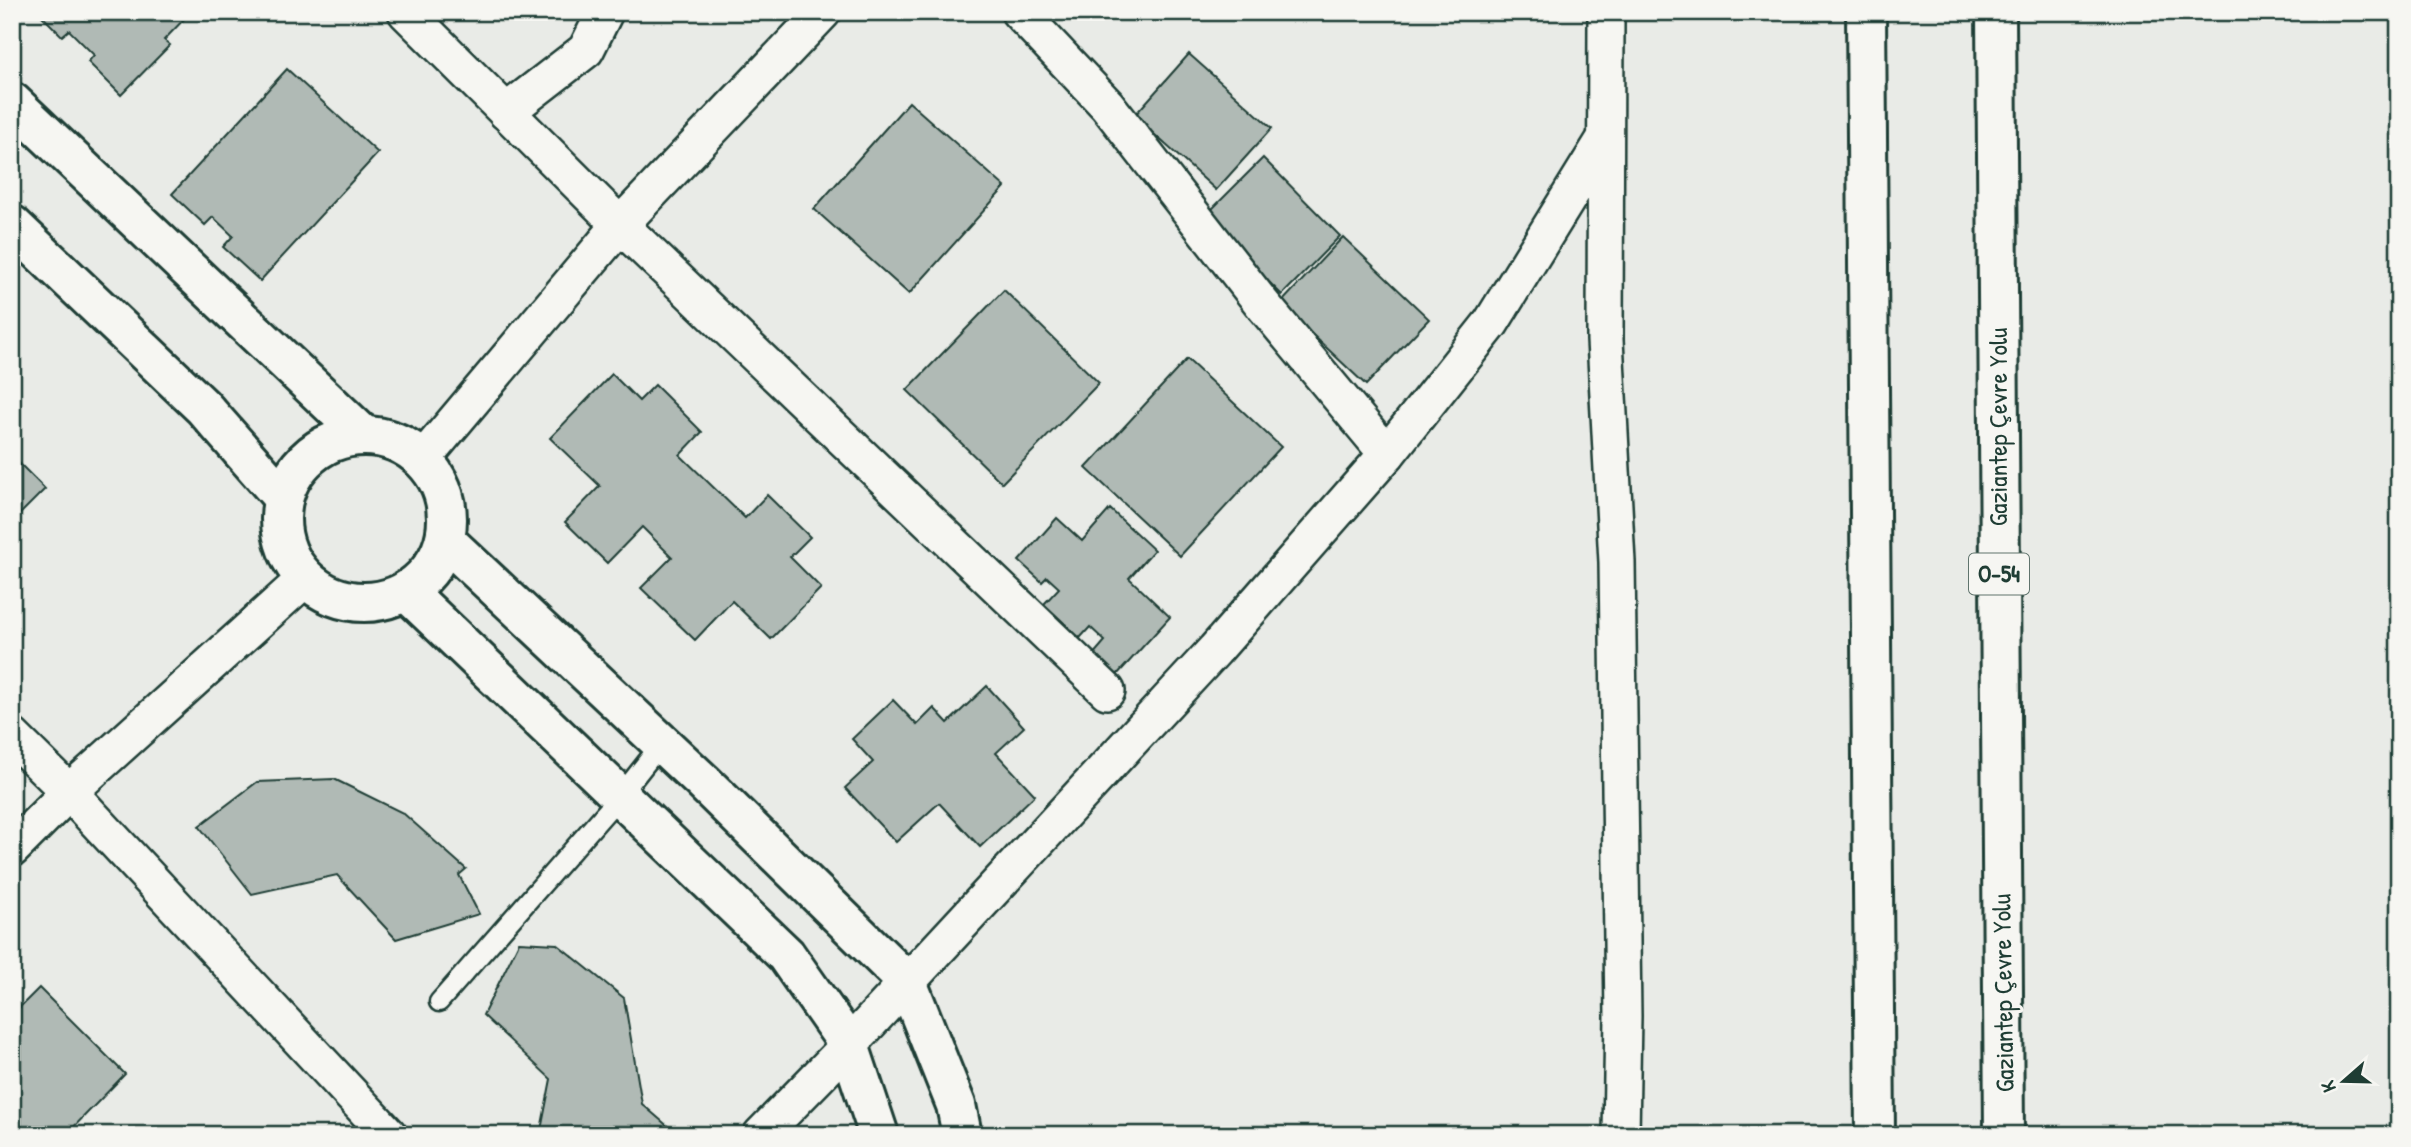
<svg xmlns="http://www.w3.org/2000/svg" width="2411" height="1147" font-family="'Patrick Hand',sans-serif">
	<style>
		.building { fill: #b0bab5; stroke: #1f3d34; stroke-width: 2 }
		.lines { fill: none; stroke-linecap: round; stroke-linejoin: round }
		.service-casing { stroke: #1f3d34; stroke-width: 23 }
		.minor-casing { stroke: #1f3d34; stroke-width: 40 }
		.tertiary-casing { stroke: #1f3d34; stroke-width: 44 }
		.motorway-casing { stroke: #1f3d34; stroke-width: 44 }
		.service { stroke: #f6f6f2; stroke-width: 18 }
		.minor { stroke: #f6f6f2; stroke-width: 35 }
		.tertiary { stroke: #f6f6f2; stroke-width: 38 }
		.motorway { stroke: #f6f6f2; stroke-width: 38 }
		.labels { text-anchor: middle; stroke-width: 6; stroke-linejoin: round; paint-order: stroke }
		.shield { fill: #f6f6f2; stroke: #60746d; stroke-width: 2 }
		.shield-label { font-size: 24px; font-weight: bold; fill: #1f3d34 }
		.street-label { font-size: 26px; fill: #1f3d34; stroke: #f6f6f2 }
	</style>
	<rect width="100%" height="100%" fill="#e9ebe7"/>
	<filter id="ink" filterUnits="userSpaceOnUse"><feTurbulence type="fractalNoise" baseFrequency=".0143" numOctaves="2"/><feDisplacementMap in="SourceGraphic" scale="14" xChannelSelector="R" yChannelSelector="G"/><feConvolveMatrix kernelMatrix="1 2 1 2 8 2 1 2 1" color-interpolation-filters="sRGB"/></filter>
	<g filter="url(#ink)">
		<g class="building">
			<path d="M38 12H191L164 40 170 45 121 95 88 62 94 55 69 30 62 36Z"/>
			<path d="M1189 54 1272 128 1216 190 1134 116Z"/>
			<path d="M287 69 378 153 260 281 223 247 233 236 213 217 205 225 172 194Z"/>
			<path d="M909 102 1005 187 909 294 814 209Z"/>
			<path d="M1263 158 1340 236 1282 295 1204 217Z"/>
			<path d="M1343 237 1429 319 1366 385 1280 304Z"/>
			<path d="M1004 290 1099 383 1002 483 907 390Z"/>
			<path d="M1187 359 1281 447 1180 556 1086 468Z"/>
			<path d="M612 374 639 401 655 385 702 432 680 455 745 518 767 495 810 537 790 557 821 588 771 639 732 601 695 640 641 588 672 557 642 527 607 563 565 522 600 486 550 438Z"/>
			<path d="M12 456 45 489 12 522Z"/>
			<path d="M1110 509 1154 550 1129 578 1170 617 1115 677 1092 656 1105 641 1090 627 1080 638 1044 604 1059 588 1047 577 1042 582 1019 561 1057 518 1082 541Z"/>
			<path d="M987 686 1024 727 996 753 1035 795 980 847 939 803 896 842 845 788 873 762 852 739 893 700 917 725 934 708 948 723Z"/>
			<path d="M334 779 403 813 466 869 459 875 479 914 396 939 337 875 252 894 199 826 257 782Z"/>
			<path d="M519 942 557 944 624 998 642 1104 678 1135H540L551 1079 483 1015Z"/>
			<path d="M39 988 125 1074 66 1135H12V1015Z"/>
		</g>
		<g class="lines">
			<defs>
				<path id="service" d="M439 1002 620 796 662 743"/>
				<g id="minor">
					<path d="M406 12 620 225 1107 691"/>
					<path d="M1019 12 1107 105 1263 305 1387 454"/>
					<path d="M1606 12 1605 340 1617 562 1623 1016 1621 1135"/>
					<path d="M506 112 586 50 605 12"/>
					<path d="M423 459 620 225 823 12"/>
					<path d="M12 736 69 792 389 1135"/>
					<path d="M12 849 69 792 305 579"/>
					<path d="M761 1135 849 1045 1215 650 1387 454 1491 323 1604 140"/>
				</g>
				<g id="tertiary">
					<path d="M12 102 363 435"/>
					<path d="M12 225 203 407 283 498"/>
					<circle cx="364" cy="519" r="83"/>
					<path d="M445 540 702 781 907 982 956 1105 962 1135"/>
					<path d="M407 592 786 955 849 1045 879 1135"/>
				</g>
				<g id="motorway">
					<path d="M1866 12 1875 1135"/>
					<path d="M1996 12 2004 1135"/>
				</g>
			</defs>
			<use href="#service" class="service-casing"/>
			<use href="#minor" class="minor-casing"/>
			<use href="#tertiary" class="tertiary-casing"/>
			<use href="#motorway" class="motorway-casing"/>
			<use href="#service" class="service"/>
			<use href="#minor" class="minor"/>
			<use href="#tertiary" class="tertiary"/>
			<use href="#motorway" class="motorway"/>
		</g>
	</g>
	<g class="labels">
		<rect class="shield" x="1969" y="553.5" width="60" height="41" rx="5"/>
		<g class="shield-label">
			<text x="1999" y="582">O-54</text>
		</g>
		<g class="street-label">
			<text transform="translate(1998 427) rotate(-90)" y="9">Gaziantep Çevre Yolu</text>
			<text transform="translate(2003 993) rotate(-91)" y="9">Gaziantep Çevre Yolu</text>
		</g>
	</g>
	<rect width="2411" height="1147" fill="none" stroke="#f6f6f2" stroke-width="42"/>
	<rect x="21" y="21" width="2369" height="1105" fill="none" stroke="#1f3d34" stroke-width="2.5" filter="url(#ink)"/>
	<g transform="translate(2344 1081) rotate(250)" stroke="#f6f6f2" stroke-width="5" paint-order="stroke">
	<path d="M0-5L12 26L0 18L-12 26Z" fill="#1f3d34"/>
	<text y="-10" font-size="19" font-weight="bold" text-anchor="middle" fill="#1f3d34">K</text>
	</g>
</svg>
